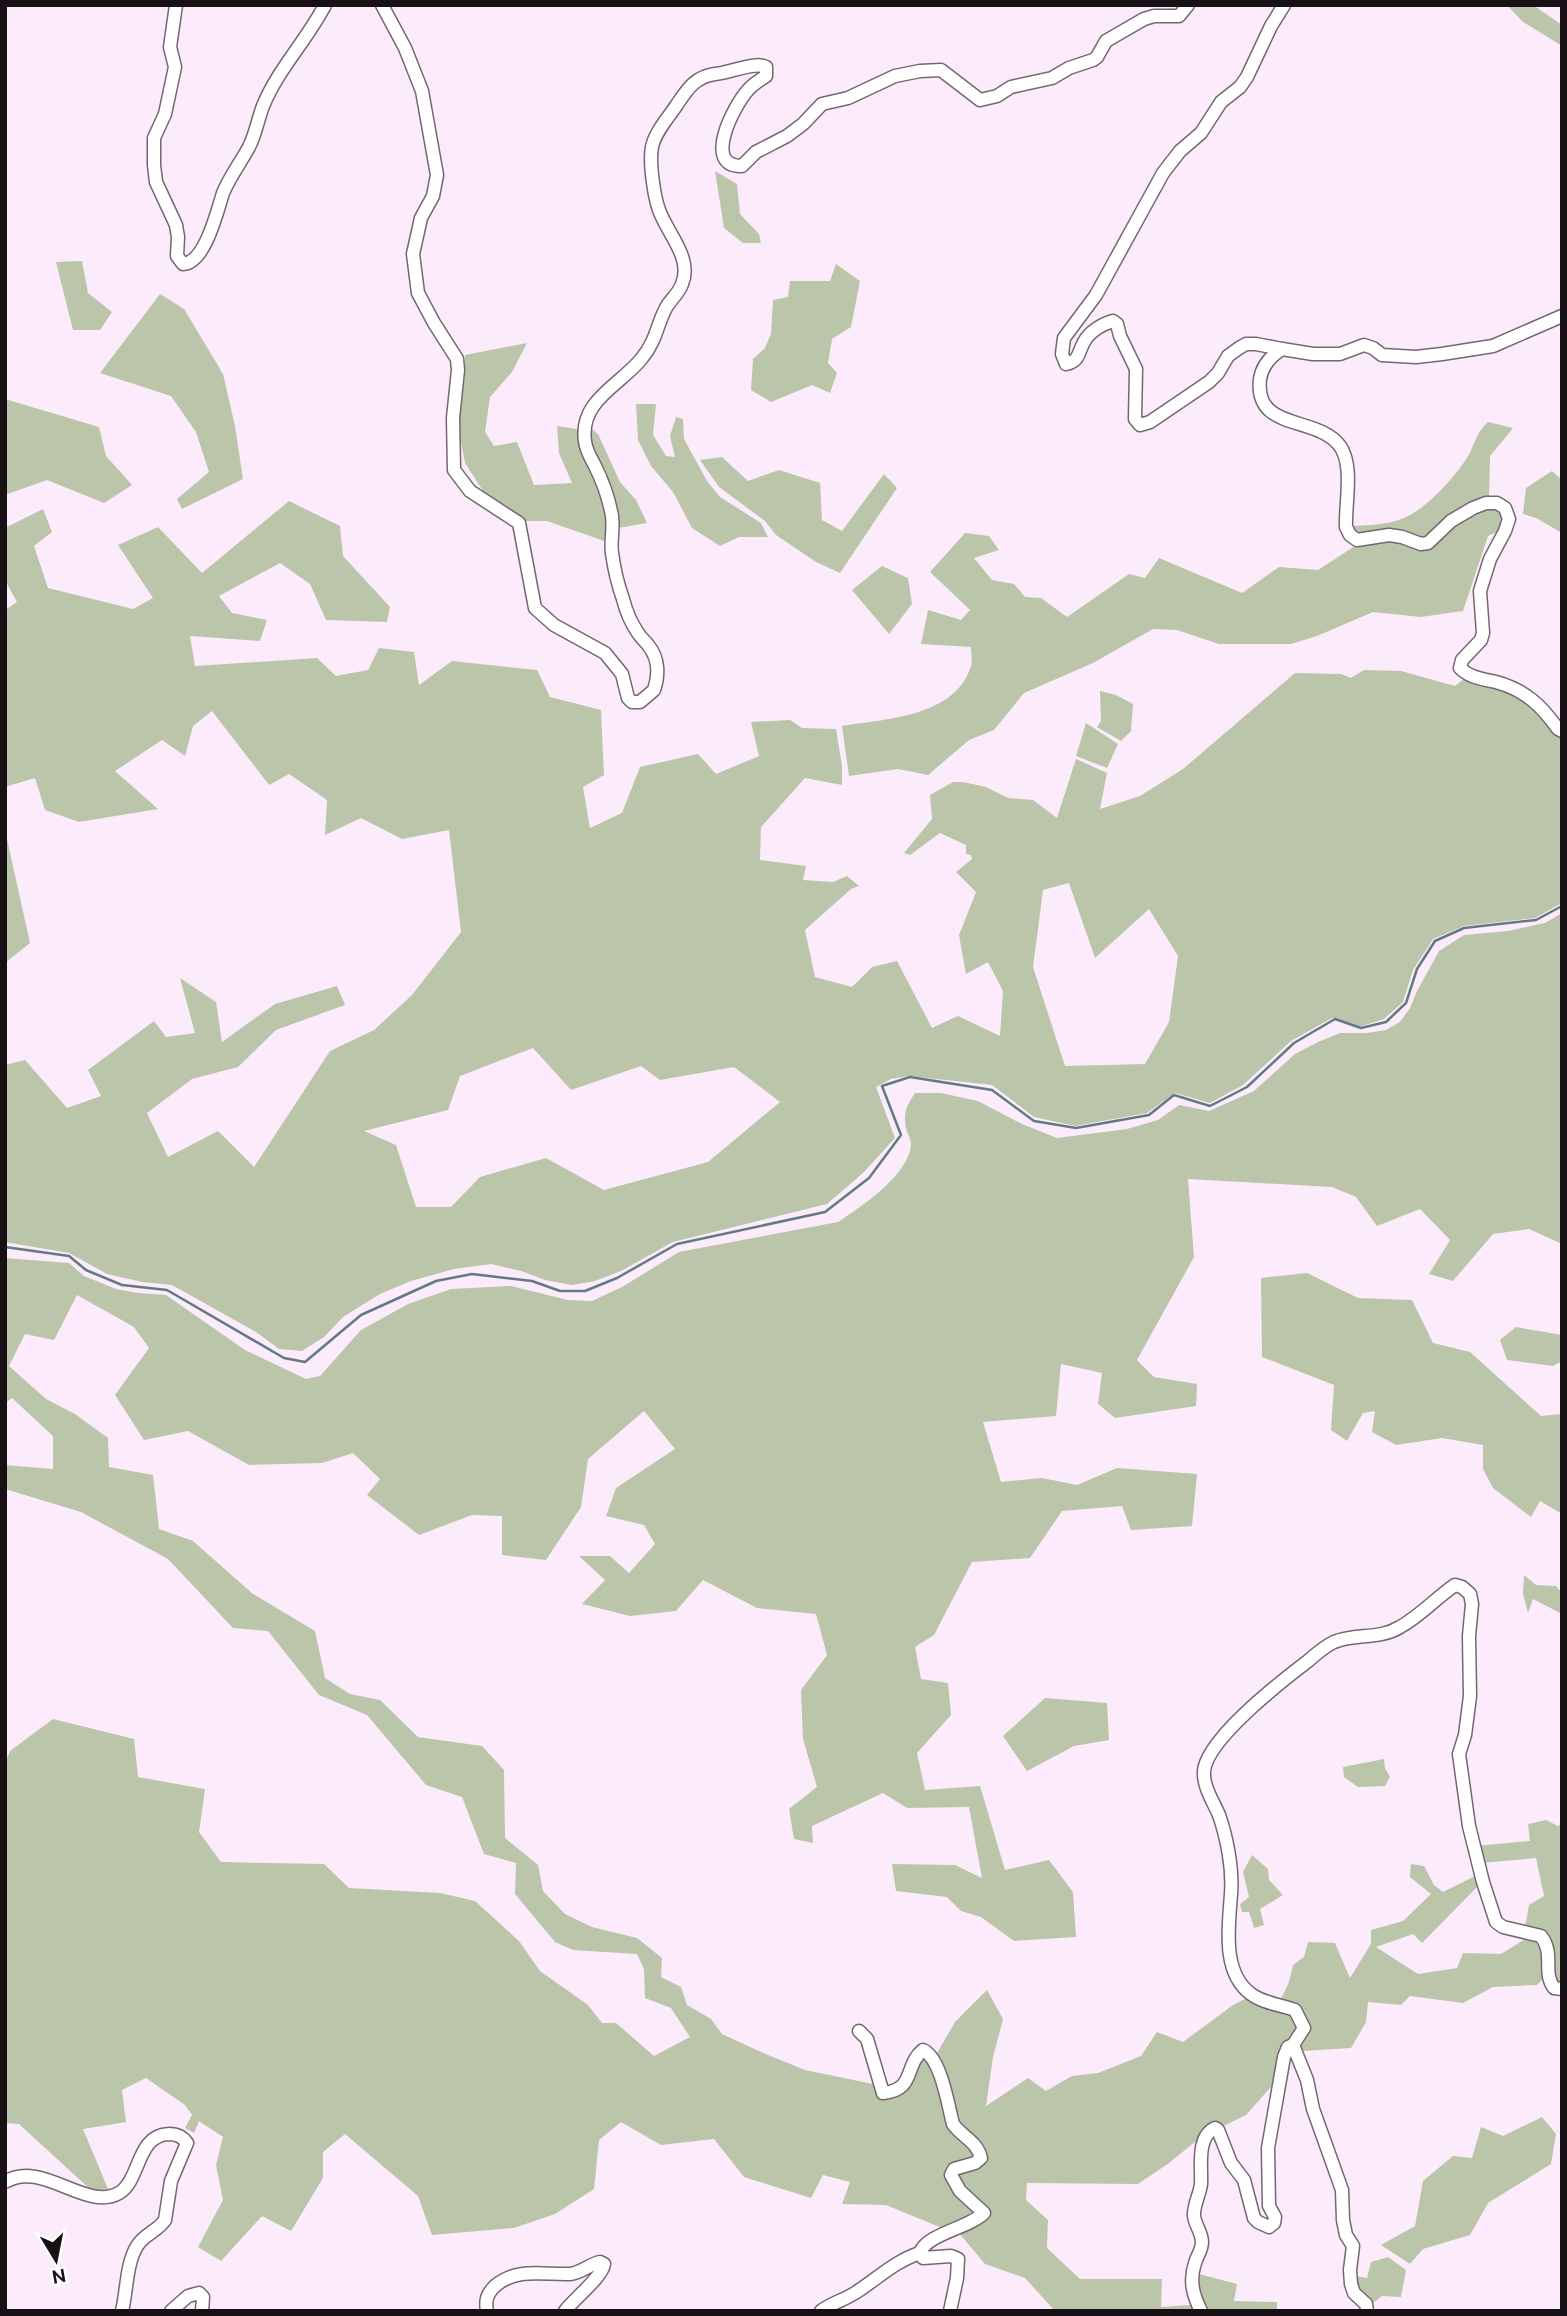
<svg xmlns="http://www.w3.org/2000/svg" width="1567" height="2316" font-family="Ubuntu,sans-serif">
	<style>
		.forest { fill: #bbc5a9; fill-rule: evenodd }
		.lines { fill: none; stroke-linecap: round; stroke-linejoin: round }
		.stream { stroke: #637a83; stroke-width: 2.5 }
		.minor-casing { stroke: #746773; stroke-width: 15 }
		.minor { stroke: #fff; stroke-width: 12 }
	</style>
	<rect width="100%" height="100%" fill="#fcecfb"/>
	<g class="forest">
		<path d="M1507 5H1533L1562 25V46L1523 22Z"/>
		<path d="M715 171 737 184 740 214 759 234 761 243H743L724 228Z"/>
		<path d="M82 261 88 293 112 312 100 330H73L56 262Z"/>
		<path d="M836 264 860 281 851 327 832 339 828 363 837 373 830 393 812 385 771 402 751 390 753 359 765 348 771 334 773 300 788 297 790 281H830Z"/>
		<path d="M160 294 184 309 223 374 235 426 243 479 182 509 177 499 209 472 196 432 171 396 100 373Z"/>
		<path d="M527 343 512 372 490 397 485 432 494 446 517 442 534 485 572 483 559 453 557 426 583 430 607 505V542L547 521H523L487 497 465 463 459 432 460 401 465 375V355Z"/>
		<path d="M5 399 99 427 106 456 132 485 104 503 47 480 5 495Z"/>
		<path d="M636 404H656L653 435 666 456 675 457 670 436 676 417 683 419 684 439 707 481 720 497 761 523 768 537H739L720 546 692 528 673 492 651 466 638 440Z"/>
		<path d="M1488 422 1513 428 1490 456 1489 499 1425 540 1358 536 1351 526C1369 525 1388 525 1404 518 1426 509 1454 478 1467 458 1475 445 1476 432 1488 422Z"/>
		<path d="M589 427 598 434 620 482 636 500 647 523 618 528 591 454Z"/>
		<path d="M722 457 748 481 779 470 820 483 822 520 842 531 884 474 897 488 840 573 816 562 776 535 765 521 719 487 700 460Z"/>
		<path d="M1552 471 1562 480V533L1536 518 1523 514 1526 488Z"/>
		<path d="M289 501 340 526 343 556 390 607 387 622 326 620 310 584 280 563 219 596 232 613 267 620 260 641 190 636 195 666 317 658 336 676 368 670 379 648 414 652 419 685 452 661 537 670 550 697 601 710 604 775 583 787 590 828 622 813 640 767 698 754 716 774 759 756 751 722 790 720 802 728 836 729 842 766V785L805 778 761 827 760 860 806 866 803 880 833 882 847 876 859 886 851 889 805 930 815 977 852 987 872 967 897 961 932 1028 958 1016 1000 1036 1003 991 988 962 966 974 959 935 976 892 956 872 972 859 971 855 966 854V845L940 833 910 855 904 853 932 819 930 795 953 782H963L986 787 1008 798 1033 800 1057 818 1076 759 1107 773 1100 809 1140 796 1183 769 1295 673 1341 674 1351 678 1364 670 1401 671 1455 686 1465 678 1520 695 1562 735V903L1535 918 1464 926 1433 939 1413 970 1403 1002 1384 1019 1359 1027 1332 1018 1291 1041 1243 1085 1210 1103 1175 1093 1147 1113 1075 1126 1034 1117 992 1085 909 1076 891 1079 876 1087 895 1138 863 1173 827 1204 673 1242 621 1271 595 1281 572 1285 545 1280 521 1271 491 1264 454 1269 411 1281 380 1294 343 1317 324 1337 302 1351 279 1349 256 1332 172 1285 142 1282 107 1274 69 1253 5 1242V1065L25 1060 67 1108 101 1096 88 1070 154 1021 166 1037 195 1033 180 978 216 1002 222 1042 275 1004 337 986 345 1005 276 1030 238 1067 192 1079 147 1113 168 1157 218 1131 254 1167 330 1051 374 1030 412 995 461 932 449 830 402 839 361 818 325 835 327 800 289 774 269 785 212 711 193 726 185 756 162 740 115 771 158 809 79 822 45 810 35 778 5 787V610L17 602 5 580V528L43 509 52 532 34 546 48 588 133 609 153 598 118 545 158 527 202 573ZM1069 883 1095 958 1149 909 1178 956 1169 1022 1145 1064 1065 1066 1033 967 1043 890ZM533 1048 571 1090 641 1066 660 1080 734 1067 780 1102 708 1162 604 1190 546 1158 480 1177 451 1207H416L396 1145 364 1131 448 1110 460 1076Z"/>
		<path d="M1489 507 1497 509 1502 518 1501 530 1488 536 1463 611 1421 617 1373 612 1317 636 1291 644H1219L1177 630 1153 629 1093 663 1024 693 994 730 969 740 928 775 898 769 849 776 842 726C884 719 953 717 970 669 973 663 971 653 971 647L921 644 928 610 961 620 970 610 930 572 965 533 989 536 999 550 974 558 992 580 1014 584 1025 597 1041 598 1067 617 1129 574 1145 578 1159 558 1242 593 1279 567 1318 570 1355 546 1370 542 1396 541 1415 547 1466 515Z"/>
		<path d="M882 566 908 578 912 604 889 634 852 590Z"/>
		<path d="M1100 691 1116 695 1133 704 1131 731 1121 741 1097 727 1101 721Z"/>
		<path d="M1086 723 1118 744 1107 768 1076 756Z"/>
		<path d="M5 830 30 943 5 963Z"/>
		<path d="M1562 913V1244L1529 1229 1493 1234 1453 1281 1429 1274 1450 1240 1420 1209 1377 1226 1356 1197 1332 1187 1188 1179 1194 1257 1137 1360 1154 1377 1197 1384 1196 1406 1115 1418 1098 1404 1102 1373 1061 1364 1056 1416 983 1422 1001 1482 1042 1478 1077 1485 1117 1468 1197 1474 1192 1526 1131 1530 1122 1506 1062 1511 1030 1558 972 1562 934 1635 915 1647 921 1679 948 1683 951 1715 917 1753 925 1790 980 1786 1005 1870 1049 1860 1073 1892 1076 1937 1014 1941 981 1917 961 1911 947 1897 896 1891 892 1864 955 1865 982 1878 969 1807 907 1808 883 1793 812 1826 813 1843 794 1839 789 1809 817 1787 803 1739 801 1690 827 1655 816 1614 757 1608 703 1580 676 1611 630 1616 582 1604 605 1580 579 1556H610L629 1573 655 1544 644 1525 606 1516 616 1488 675 1449 644 1411 588 1459 581 1507 546 1560 502 1555V1516L472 1515 419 1535 367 1495 380 1479 353 1453 322 1463 249 1465 188 1431 144 1440 115 1395 149 1348 134 1327 77 1295 54 1340 25 1334 9 1366 46 1399 75 1414 108 1438 109 1467 153 1475 159 1529 193 1541 253 1594 315 1631 325 1678 350 1694 380 1700 418 1737 482 1746 504 1770 505 1838 538 1865 543 1891 565 1914 592 1927 637 1938 662 1958 661 1977 681 1987 687 2005 711 2019 722 2034 761 2052 805 2070 873 2084 881 2096 892 2097 926 2056 931 2059 951 2128 976 2155 948 2166 946 2174 975 2210 963 2219 942 2228 886 2205 842 2204 850 2182 823 2175 811 2198 744 2177 714 2139 661 2145 621 2122 599 2140 594 2189 555 2214 514 2228 432 2235 418 2196 345 2134 323 2152V2178L291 2231 262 2216 221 2261 198 2247 223 2200 216 2165 223 2137 199 2121 194 2133 185 2128 192 2115 185 2105 146 2078 122 2090 126 2122 83 2129 108 2189 92 2191 19 2124 5 2123V1763L10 1751 53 1719 134 1739 138 1777 205 1789 199 1832 221 1862 324 1864 349 1888 440 1893 475 1901 519 1941 540 1971 588 2005 602 2023H616L654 2056 690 2037 671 2008 645 1998 644 1969 637 1954 573 1950 555 1942 515 1894 516 1863 484 1854 462 1797 426 1785 367 1715 319 1695 268 1631 233 1628 168 1559 81 1512 5 1489V1465L53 1469V1436L12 1398 5 1403V1258L69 1263 84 1276 116 1289 138 1293 166 1295 245 1350 306 1379 320 1376 361 1330 408 1304 451 1289 511 1286 568 1300 592 1301 622 1287 679 1252 838 1222C861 1207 910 1174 911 1144 911 1139 907 1133 906 1128 903 1113 907 1105 915 1093H941L978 1101 1022 1124 1057 1138 1127 1129 1158 1120 1179 1105 1209 1111 1254 1091 1295 1054 1318 1042 1340 1033H1367L1386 1030 1400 1022 1410 1008 1417 991 1439 951 1464 935 1508 931 1545 923Z"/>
		<path d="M1307 1273 1358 1298 1412 1300 1433 1343 1470 1352 1541 1416 1562 1414V1514L1540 1501 1531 1517 1493 1488 1483 1469V1445L1442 1438 1396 1445 1372 1432 1375 1411 1363 1413 1347 1441 1331 1430 1334 1385 1262 1357 1261 1278Z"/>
		<path d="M1516 1327 1562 1335V1361L1553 1366 1507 1360 1500 1340Z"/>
		<path d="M1524 1575 1536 1585 1556 1586 1562 1593V1614L1533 1599 1528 1613 1523 1594Z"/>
		<path d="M1045 1698 1107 1703 1109 1740 1074 1746 1027 1771 1003 1736Z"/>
		<path d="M1384 1759 1385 1768 1390 1777 1385 1786 1358 1787 1344 1777 1343 1767Z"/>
		<path d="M1546 1820 1558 1826 1562 1824V1986L1555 1984 1550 1944 1522 1930 1526 1922 1529 1905 1544 1896 1536 1858 1481 1863 1476 1846 1530 1841 1528 1824Z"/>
		<path d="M1252 1855 1268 1869 1269 1880 1283 1895 1260 1909 1264 1925 1254 1928 1249 1912H1242L1240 1904 1249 1897 1243 1872Z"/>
		<path d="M1411 1864 1424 1866 1434 1885 1443 1892 1477 1875 1479 1885 1422 1943 1413 1934 1376 1947 1418 1974 1457 1968 1463 1953 1501 1954 1530 1936 1540 1940 1546 1976 1537 1985 1493 1987 1463 2003 1410 1996 1401 2005 1368 2002 1366 2022 1351 2048 1303 2051 1299 2044 1306 2034 1280 2001 1289 1982 1293 1965 1304 1957 1308 1942 1335 1943 1350 1978 1371 1944V1930L1403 1921 1431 1894 1410 1877Z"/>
		<path d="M987 1990 1003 2019 993 2057 986 2106 1028 2078 1046 2091 1072 2076 1098 2073 1141 2056 1157 2032 1183 2042 1233 2005 1249 1997 1294 2014 1301 2028 1277 2080 1246 2115 1201 2137 1169 2163 1138 2184 1027 2183 1026 2200 1048 2220 1047 2248 1080 2279H1162L1161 2307 1191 2305 1195 2311H1055L1025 2278 985 2264 959 2233 988 2217 957 2180V2171L984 2159 956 2122 937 2053 955 2022Z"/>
		<path d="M1542 2117 1556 2134 1551 2164 1488 2203 1470 2235 1423 2249 1410 2264 1381 2245 1415 2226 1423 2181 1453 2156 1472 2158 1481 2127 1503 2136Z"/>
		<path d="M1388 2257 1406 2270 1401 2297 1382 2296 1369 2306 1355 2290 1354 2276 1367 2278 1371 2262Z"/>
		<path d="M1199 2274 1237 2284 1234 2301 1277 2302V2311H1204L1194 2291Z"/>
	</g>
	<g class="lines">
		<path class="stream" d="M5 1247 69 1256 86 1270 122 1285 167 1290 284 1358 305 1362 361 1315 436 1281 472 1274 532 1281 560 1291H585L617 1278 677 1244 825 1212 869 1178 901 1135 882 1086 910 1077 992 1090 1034 1121 1076 1128 1149 1115 1174 1095 1210 1106 1247 1087 1294 1043 1335 1019 1361 1028 1386 1022 1406 1003 1417 969 1435 941 1464 928 1536 920 1562 906"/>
		<defs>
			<g id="minor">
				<path d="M176 5 170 47 175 67 165 114 154 138V165L156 182 176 225 178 237 177 256 183 264C205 263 217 212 223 193 230 176 241 162 249 147 256 133 258 119 263 106 278 69 307 40 325 5"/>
				<path d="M382 5 405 48 422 91 437 175 433 196 421 218 413 254 418 293 434 323 457 359 458 370 453 418 454 470 470 491 519 523 535 608 554 625 605 653 622 674 628 698 632 702H640L654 690C659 675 659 658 648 645 645 641 641 638 638 633 631 623 626 611 623 599 618 585 614 568 612 553 610 539 615 525 611 511 608 496 602 480 595 466 591 458 586 451 585 441 579 400 621 385 642 358 657 340 657 323 667 306 672 298 679 293 682 284 693 258 667 233 659 210 654 196 649 162 652 147 655 132 668 118 676 106 687 90 694 77 715 74 729 73 756 61 766 67V76C760 80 753 84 748 90 735 104 701 167 742 166L756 152 787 136 803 124 822 104 848 98 895 76 920 71 941 70 980 100 997 96 1011 87 1052 78 1069 68 1093 60 1097 57 1106 41 1144 19 1154 16H1179L1188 5"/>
				<path d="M1562 316 1493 346 1442 354 1416 357 1382 355 1373 348 1364 345 1340 354H1313L1282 349C1271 356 1262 366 1260 379 1254 432 1317 415 1340 446 1354 466 1345 503 1346 527L1350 535 1357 540 1389 535 1402 537 1421 544 1428 543 1451 521 1473 508 1486 503H1497L1505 508 1509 519 1505 531 1490 559 1480 591 1483 633 1481 640 1462 660 1460 668C1470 678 1483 679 1496 682 1525 690 1541 705 1558 729L1562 731"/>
				<path d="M1282 349 1256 344H1246L1239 348 1228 356 1218 373 1209 382 1150 422 1140 425 1135 419 1136 369 1120 336 1117 324 1113 321C1102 324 1089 332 1084 342 1078 352 1080 361 1066 364L1062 354 1064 338 1096 295 1163 173 1180 151 1201 133 1221 102 1240 87 1247 77 1271 26 1284 5"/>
				<path d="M859 2031 867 2039 883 2093C916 2090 904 2065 923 2050 941 2058 948 2105 953 2124 962 2137 977 2141 981 2158L975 2163 954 2169 951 2175 960 2191 984 2213C969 2228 926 2234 920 2253L923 2258 951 2256 958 2259 957 2278 950 2311"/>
				<path d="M1293 2045 1304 2028 1295 2010C1281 2005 1263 2003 1251 1994 1221 1972 1229 1925 1231 1894 1233 1869 1227 1838 1219 1815 1213 1801 1203 1787 1204 1771 1207 1739 1283 1680 1308 1661 1316 1654 1325 1646 1334 1642 1356 1633 1379 1640 1400 1627 1420 1616 1436 1598 1455 1585L1462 1587 1470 1594 1472 1604 1469 1636 1470 1696 1465 1735 1459 1754 1469 1826 1483 1882 1496 1922 1503 1927 1541 1936C1555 1954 1542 1972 1554 1988L1562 1989"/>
				<path d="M5 2182C42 2159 86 2212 119 2193 141 2180 136 2135 169 2134 177 2134 183 2137 187 2143L171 2181 165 2220C158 2231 144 2234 137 2246 126 2264 127 2291 122 2311"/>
				<path d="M171 2311 188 2296 199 2293 203 2297 202 2311"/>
				<path d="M487 2311C485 2300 487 2294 495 2286 517 2267 544 2275 570 2274 581 2273 590 2264 600 2262L604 2264C603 2276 574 2299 565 2311"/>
				<path d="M821 2311C832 2303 844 2300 855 2293 877 2279 895 2261 920 2253"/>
				<path d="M1201 2311C1193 2295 1189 2281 1195 2263 1197 2256 1202 2250 1202 2242 1202 2233 1195 2225 1194 2216 1193 2206 1200 2194 1201 2184 1202 2167 1196 2137 1215 2128L1218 2130 1231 2163 1244 2180 1254 2218 1258 2222 1269 2227 1274 2223 1275 2217 1269 2206 1268 2148 1284 2057 1288 2047 1293 2045 1307 2080 1313 2109 1342 2190 1343 2220 1346 2235 1353 2246 1350 2270 1351 2284 1354 2293 1366 2304 1367 2311"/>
			</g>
		</defs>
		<use href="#minor" class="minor-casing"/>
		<use href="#minor" class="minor"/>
	</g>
	<rect width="1567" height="2316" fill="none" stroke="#171116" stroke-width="14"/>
	<g transform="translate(56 2260) rotate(170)" stroke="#ffffff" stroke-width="5" paint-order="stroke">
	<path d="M0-5L12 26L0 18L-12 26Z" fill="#171116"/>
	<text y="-10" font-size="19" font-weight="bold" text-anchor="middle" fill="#171116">N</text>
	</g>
</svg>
